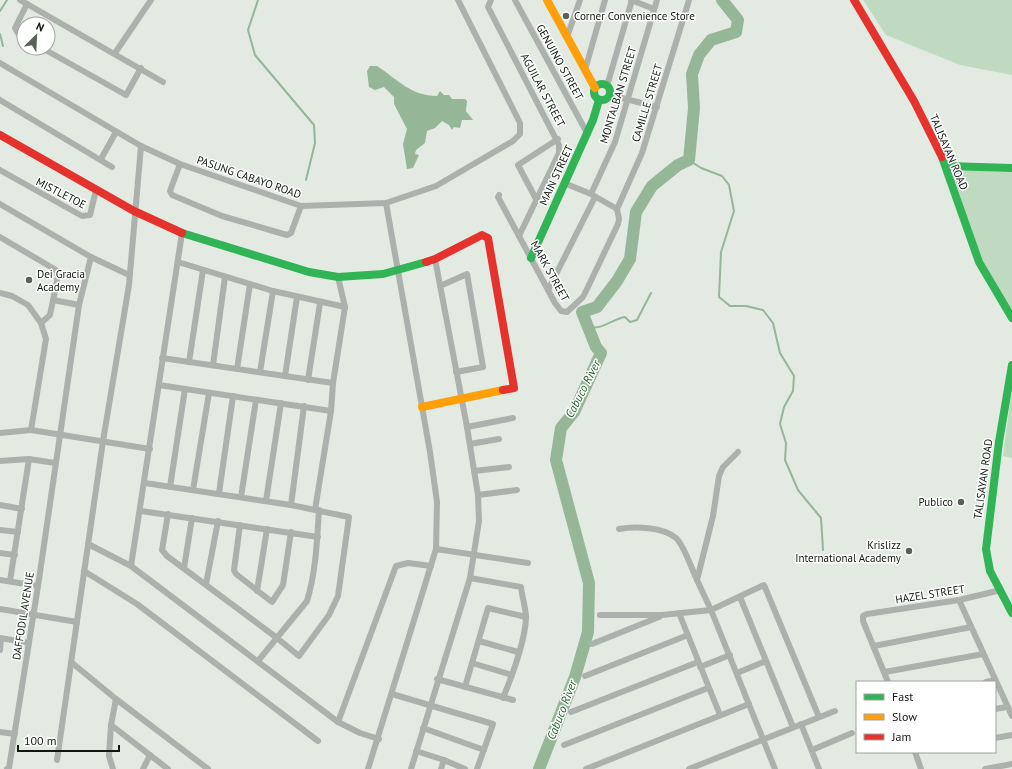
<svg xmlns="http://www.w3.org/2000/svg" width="1012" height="769" font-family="'PT Sans',sans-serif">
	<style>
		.green { fill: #c0dac1 }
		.water { fill: #95b697 }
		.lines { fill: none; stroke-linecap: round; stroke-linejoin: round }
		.stream { stroke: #95b697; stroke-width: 2 }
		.river { stroke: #95b697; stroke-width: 12 }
		.street { stroke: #adb1ae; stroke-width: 6 }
		.fast { stroke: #30b455; stroke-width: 8 }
		.slow { stroke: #ff9f0a; stroke-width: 8 }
		.jam { stroke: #e5322d; stroke-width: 8 }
		.poi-dot { fill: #5a605a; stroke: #fff; stroke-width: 1.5 }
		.labels { text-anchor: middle; stroke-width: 3; stroke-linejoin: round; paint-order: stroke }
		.poi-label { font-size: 11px; fill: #101610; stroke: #fff; text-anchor: start }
		.street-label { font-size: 11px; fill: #101610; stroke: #fff }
		.water-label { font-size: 12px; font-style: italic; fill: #1f6029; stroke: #fff }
	</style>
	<rect width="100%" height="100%" fill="#e2eae2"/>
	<g class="green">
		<path d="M863 0H1012V75L960 65 886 35Z"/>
		<path d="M952 170 1012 172V310L977 251Z"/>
		<path d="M1012 387V458L1003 456Z"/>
	</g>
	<path class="water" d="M370 66H377C397 79 411 96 437 96L440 91 444 95H449L452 99H465L467 101 466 111 473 120H462L460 128 454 127 452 130 449 125 442 121 435 128 427 131 425 143 416 150 415 154 419 155 413 168 407 169 403 144 407 129 394 104V97L384 87 375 90 369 87 367 71Z"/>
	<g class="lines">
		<g class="stream">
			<path d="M258 0 248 30 255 55 314 125 315 143 306 180"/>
			<path d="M0 11 7 0"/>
			<path d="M0 34 3 46"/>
			<path d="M689 160 701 168 722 176 729 185 734 211 721 252 719 297 730 306H746L763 310 773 323 780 353 794 376 793 391 784 407 780 424 786 443 785 460 798 490 821 518 823 550"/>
			<path d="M585 318C586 320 588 324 591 326 598 332 617 317 625 317L630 322 637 320 651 293"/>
		</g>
		<path class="river" d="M539 769 575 677 588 632 589 583 556 460 561 428 574 412 601 353 596 347 582 312 597 307 617 281 630 259 636 212 652 186 678 165 689 160 694 108 692 74 699 55 711 40 736 32 738 20 722 0"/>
		<g class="street">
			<path d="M20 0 163 82"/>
			<path d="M491 0 488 7 559 145V153L519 236"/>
			<path d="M515 0 587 133"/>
			<path d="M631 0 654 9"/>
			<path d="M567 37 580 0"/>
			<path d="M24 38 19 35 15 28 27 4"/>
			<path d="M42 48 126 95 141 68"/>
			<path d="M115 53 151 0"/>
			<path d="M0 63 141 146 180 164 301 206 386 203 436 186 513 141 520 134V123L458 0"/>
			<path d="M585 70 605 0"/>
			<path d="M607 86 632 0"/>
			<path d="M610 95 657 107"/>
			<path d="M0 100 112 167"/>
			<path d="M101 159 116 132"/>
			<path d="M180 164 170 191 172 195 222 216 287 235 291 233 301 206"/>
			<path d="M0 170 82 216 90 215 96 190"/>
			<path d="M564 183 591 194 617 209"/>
			<path d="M591 194 615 142 657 0"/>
			<path d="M499 195 498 197 555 303 561 311 567 312 583 297 587 289 618 224 619 219 617 209"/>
			<path d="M536 199 518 165 558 139"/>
			<path d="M0 204 91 257 129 275"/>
			<path d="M617 209 642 153 689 0"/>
			<path d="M0 237 56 270 58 276 51 310 50 315 41 323"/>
			<path d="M178 262 273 291 345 307"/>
			<path d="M440 286 467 274 483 367 456 372"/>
			<path d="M548 290 595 197"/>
			<path d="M0 293 12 296 28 305 41 323 46 339 31 430"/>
			<path d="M53 300 79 305"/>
			<path d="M162 358 333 383"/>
			<path d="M189 362 203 270"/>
			<path d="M213 365 225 277"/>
			<path d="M237 369 250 284"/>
			<path d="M260 372 273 291"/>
			<path d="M285 376 297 297"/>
			<path d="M308 380 320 303"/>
			<path d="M159 385 331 411"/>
			<path d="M467 427 513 418"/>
			<path d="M0 433 31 430 150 449"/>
			<path d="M470 444 499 439"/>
			<path d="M738 452 723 467 719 476 713 516 697 580 711 610 775 769"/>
			<path d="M0 461 29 459 55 463"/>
			<path d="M474 471 509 467"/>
			<path d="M145 483 291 505 349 517 338 596 329 615 299 656 277 638 167 556 162 550 168 514"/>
			<path d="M170 487 185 389"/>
			<path d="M193 490 209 393"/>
			<path d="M219 493 233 396"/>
			<path d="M478 495 517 490"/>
			<path d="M241 497 256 400"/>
			<path d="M266 501 281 403"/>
			<path d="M0 505 22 509"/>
			<path d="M291 505 304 406"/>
			<path d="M315 510 331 411 333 383 345 307 338 277"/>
			<path d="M141 511 318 537"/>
			<path d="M240 525 234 570 236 574 272 602 283 585 291 532"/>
			<path d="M619 529C635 526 663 527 676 538 684 545 692 570 697 580"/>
			<path d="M0 530 18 532"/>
			<path d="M88 544 131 566 338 722 360 733 379 739"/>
			<path d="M436 549 528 563"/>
			<path d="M0 553 15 555"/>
			<path d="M131 566 182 233"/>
			<path d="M184 568 192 518"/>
			<path d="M84 571 137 604 318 741"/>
			<path d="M470 578 521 587C522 597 526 608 526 618 525 640 512 676 503 698"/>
			<path d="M0 580 38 586"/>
			<path d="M10 581 29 459"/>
			<path d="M206 584 218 521"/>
			<path d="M257 591 267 529"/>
			<path d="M740 597 793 727"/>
			<path d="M959 600 1012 716"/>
			<path d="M0 609 77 622"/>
			<path d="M679 613 720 715"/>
			<path d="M600 615H662L711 610 764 585 819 717"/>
			<path d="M0 638 29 643"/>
			<path d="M479 641 518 652"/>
			<path d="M592 644 659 617"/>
			<path d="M874 646 971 627"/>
			<path d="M0 650 1 639"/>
			<path d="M258 661 307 601C316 572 317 540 319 510"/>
			<path d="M71 662 116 699 208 769"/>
			<path d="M472 663 512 675"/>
			<path d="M700 667 730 655"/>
			<path d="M885 672 983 654"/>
			<path d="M737 673 766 661"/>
			<path d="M585 676 688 635"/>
			<path d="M437 679 513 700"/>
			<path d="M888 682 863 621V616L867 614 959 600 1001 590"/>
			<path d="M986 682 995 680"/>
			<path d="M465 687 488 608 526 617"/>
			<path d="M392 694 493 724 477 769"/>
			<path d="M995 709 1007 707"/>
			<path d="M571 712 698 662"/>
			<path d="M338 722 396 566 408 563 431 566"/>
			<path d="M801 724 819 769"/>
			<path d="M111 725 168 769"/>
			<path d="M423 728 484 750"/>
			<path d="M0 732 15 734"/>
			<path d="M995 738 1012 735"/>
			<path d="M564 745 708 688"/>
			<path d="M812 750 852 733"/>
			<path d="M416 751 444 760 465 769"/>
			<path d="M915 752 921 769"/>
			<path d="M57 760 103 441 129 285 141 146"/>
			<path d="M7 769 9 768 38 586 79 305 91 257"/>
			<path d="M113 769 109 756 111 725 116 699"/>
			<path d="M143 769 150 755"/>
			<path d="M368 769 436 549 437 502 430 452 386 203"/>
			<path d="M411 769 470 578 479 521 478 495 467 427 435 259"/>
			<path d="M441 769 444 760"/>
			<path d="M586 769 749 704"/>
			<path d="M689 769 835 711"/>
			<path d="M985 769 1012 764"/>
		</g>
		<g class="fast">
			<circle cx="602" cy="92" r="8"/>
			<path d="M942 157 979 262 1012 318"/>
			<path d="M946 166 1012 168"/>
			<path d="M182 233 309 272 338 277 383 274 426 262"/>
			<path d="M531 258 593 120 599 100"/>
			<path d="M1012 365 999 442 986 549 990 571 1012 613"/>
		</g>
		<g class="slow">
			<path d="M547 0 595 88"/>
			<path d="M422 407 503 390"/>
		</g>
		<g class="jam">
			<path d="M854 0 914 101 942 157"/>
			<path d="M0 135 134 211 182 233"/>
			<path d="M426 262 435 259 482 235 488 238 514 388 503 390"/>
		</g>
	</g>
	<g class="poi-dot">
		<circle cx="566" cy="16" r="4"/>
		<circle cx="29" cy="280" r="4"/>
		<circle cx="961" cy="502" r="4"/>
		<circle cx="909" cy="551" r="4"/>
	</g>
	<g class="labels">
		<g class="poi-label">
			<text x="574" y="20">Corner Convenience Store</text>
			<text x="37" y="278">Dei Gracia<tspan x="37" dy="13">Academy</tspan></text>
			<text x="953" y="506" text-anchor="end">Publico</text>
			<text x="901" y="549" text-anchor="end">Krislizz<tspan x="901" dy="13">International Academy</tspan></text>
		</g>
		<g class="street-label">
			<text transform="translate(560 62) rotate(61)" y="4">GENUINO STREET</text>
			<text transform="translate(543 90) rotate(62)" y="4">AGUILAR STREET</text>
			<text transform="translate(618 95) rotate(-73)" y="4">MONTALBAN STREET</text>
			<text transform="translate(647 103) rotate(-73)" y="4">CAMILLE STREET</text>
			<text transform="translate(949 152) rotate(67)" y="4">TALISAYAN ROAD</text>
			<text transform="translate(556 175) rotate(-65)" y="4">MAIN STREET</text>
			<text transform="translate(249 177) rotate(19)" y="4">PASUNG CABAYO ROAD</text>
			<text transform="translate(61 193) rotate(27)" y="4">MISTLETOE</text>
			<text transform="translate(550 271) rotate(61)" y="4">MARK STREET</text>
			<text transform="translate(983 479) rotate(-82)" y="4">TALISAYAN ROAD</text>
			<text transform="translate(930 594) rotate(-9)" y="4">HAZEL STREET</text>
			<text transform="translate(23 616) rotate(-81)" y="4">DAFFODIL AVENUE</text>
		</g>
		<g class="water-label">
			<text transform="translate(583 389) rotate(-63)" y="4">Cabuco River</text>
			<text transform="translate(562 710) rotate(-69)" y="4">Cabuco River</text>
		</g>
	</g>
	<rect x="856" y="681" width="140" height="72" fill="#ffffff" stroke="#9fa29f"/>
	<rect x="864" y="694" width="20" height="6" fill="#30b455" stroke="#9fa29f"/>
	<text x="892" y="701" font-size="12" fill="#101610">Fast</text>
	<rect x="864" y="714" width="20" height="6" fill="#ff9f0a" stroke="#9fa29f"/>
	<text x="892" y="721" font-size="12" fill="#101610">Slow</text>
	<rect x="864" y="734" width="20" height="6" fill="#e5322d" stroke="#9fa29f"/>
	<text x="892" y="741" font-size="12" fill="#101610">Jam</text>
	<g transform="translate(36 36) rotate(24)"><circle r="19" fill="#ffffff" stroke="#9fa29f"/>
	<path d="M0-3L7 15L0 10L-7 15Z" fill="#5a605a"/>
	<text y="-6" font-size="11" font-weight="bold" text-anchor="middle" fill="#101610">N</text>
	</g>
	<path d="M18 745v6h101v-6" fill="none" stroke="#101610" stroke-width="2"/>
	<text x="24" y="745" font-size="12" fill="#101610" stroke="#ffffff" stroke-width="3" paint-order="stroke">100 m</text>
</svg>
